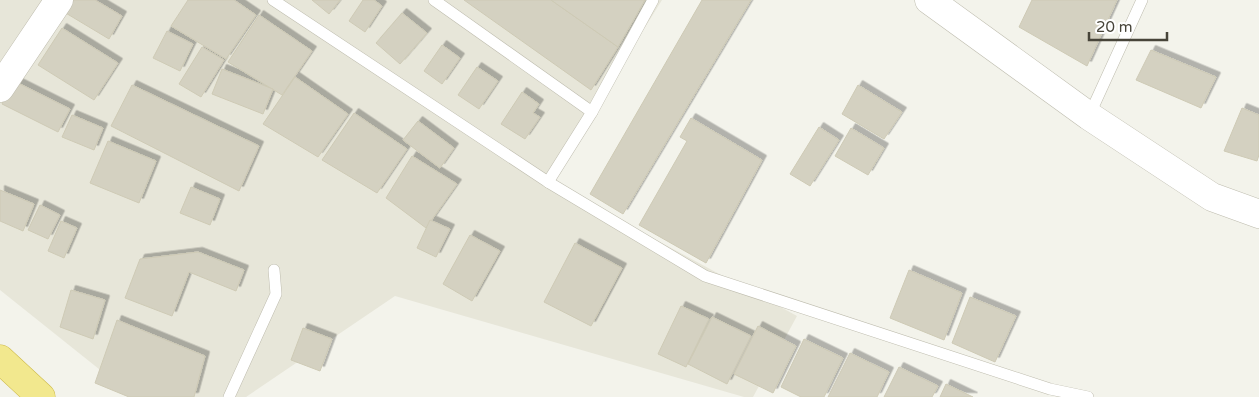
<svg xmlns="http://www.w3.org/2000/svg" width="1259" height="397" font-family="'Varela Round',sans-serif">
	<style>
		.residential { fill: #e7e6d9 }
		.building { fill: #d4d1c1; stroke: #cecab5; filter: url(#shadow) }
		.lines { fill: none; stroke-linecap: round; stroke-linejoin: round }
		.service-casing { stroke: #bebcae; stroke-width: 12 }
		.tertiary-casing { stroke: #bebcae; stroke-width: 29 }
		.trunk-casing { stroke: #cdba4b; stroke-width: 29 }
		.service { stroke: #fff; stroke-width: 11 }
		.tertiary { stroke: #fff; stroke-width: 28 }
		.trunk { stroke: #f2e88e; stroke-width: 28 }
	</style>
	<defs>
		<filter id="shadow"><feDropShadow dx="4.5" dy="-4.5" stdDeviation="0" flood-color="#0004"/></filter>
	</defs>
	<rect width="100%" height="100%" fill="#f3f3eb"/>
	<path class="residential" d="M0 0H662L549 182 797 316 753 397H744L395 296 246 397H134L0 290Z"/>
	<g class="building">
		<path d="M71 0H95L122 16 109 39 64 12Z"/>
		<path d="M188 0H234L256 15 226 59 171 26Z"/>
		<path d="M312 0H340L329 14Z"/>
		<path d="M363 0H374L382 6 365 32 349 21Z"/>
		<path d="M464 0H551L618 47 591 90Z"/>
		<path d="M551 0H645L618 47Z"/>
		<path d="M702 0H751L623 214 590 194Z"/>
		<path d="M1032 0H1117L1087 66 1019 27Z"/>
		<path d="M402 13 427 33 400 64 376 43Z"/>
		<path d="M259 15 312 51 282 95 228 62Z"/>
		<path d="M62 28 118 63 94 100 38 65Z"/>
		<path d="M167 31 193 44 180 71 153 58Z"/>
		<path d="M442 45 460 58 442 84 424 71Z"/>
		<path d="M202 47 224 60 201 97 179 84Z"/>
		<path d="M1151 50 1216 77 1201 108 1136 80Z"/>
		<path d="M477 67 498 81 479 109 458 95Z"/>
		<path d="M222 69 273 89 263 114 212 94Z"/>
		<path d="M295 77 348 114 318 157 263 124Z"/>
		<path d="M14 81 70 109 58 132 2 104Z"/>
		<path d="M132 85 259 146 239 191 111 126Z"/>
		<path d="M858 85 902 112 884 139 842 114Z"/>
		<path d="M522 92 539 104 533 113 540 117 525 139 501 124Z"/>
		<path d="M1242 108 1259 115V155L1257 161 1224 151Z"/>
		<path d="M354 113 407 149 377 193 322 160Z"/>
		<path d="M72 115 103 128 94 150 62 137Z"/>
		<path d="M691 118 762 160 706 263 639 225 687 141 680 137Z"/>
		<path d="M418 121 454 148 440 168 403 140Z"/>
		<path d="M819 127 839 140 810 186 790 174Z"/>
		<path d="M851 128 884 148 868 175 835 156Z"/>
		<path d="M108 141 156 161 139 203 90 183Z"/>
		<path d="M412 156 457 184 426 228 386 198Z"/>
		<path d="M191 187 220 199 210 225 180 213Z"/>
		<path d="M0 190 34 204 23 231 0 221Z"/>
		<path d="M40 205 60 215 48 239 28 230Z"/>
		<path d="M430 220 450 229 436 257 417 248Z"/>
		<path d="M61 221 77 228 64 258 48 251Z"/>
		<path d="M470 235 500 251 472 301 443 284Z"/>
		<path d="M575 243 622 268 591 326 544 302Z"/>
		<path d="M198 252 244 270 236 291 189 272 172 316 125 298 140 259Z"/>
		<path d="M909 270 962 293 944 340 890 318Z"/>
		<path d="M71 290 105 300 93 339 60 327Z"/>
		<path d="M970 297 1016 316 995 362 952 343Z"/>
		<path d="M681 306 709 319 686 367 658 354Z"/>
		<path d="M712 317 751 336 727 384 688 364Z"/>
		<path d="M117 320 205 356 194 397H129L95 383Z"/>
		<path d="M758 326 796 346 773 393 734 374Z"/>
		<path d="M303 328 332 339 320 371 291 360Z"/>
		<path d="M804 339 843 358 824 397H801L781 387Z"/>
		<path d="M850 353 889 372 877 397H828Z"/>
		<path d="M899 367 938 386 932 397H884Z"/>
		<path d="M946 384 973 397H940Z"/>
	</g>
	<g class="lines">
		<defs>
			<g id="service">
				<path d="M273 0 548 182 705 276 1050 389 1088 397"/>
				<path d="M434 0 592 112"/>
				<path d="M1089 116 1142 0"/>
				<path d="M548 182 592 112 653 0"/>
				<path d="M229 397 276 294 274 270"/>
			</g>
			<g id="tertiary">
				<path d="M929 0 1089 116 1212 197 1259 214"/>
				<path d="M0 88 59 0"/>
			</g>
			<path id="trunk" d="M0 359 41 397"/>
		</defs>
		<use href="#service" class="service-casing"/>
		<use href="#tertiary" class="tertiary-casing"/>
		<use href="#trunk" class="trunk-casing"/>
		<use href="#service" class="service"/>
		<use href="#tertiary" class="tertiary"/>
		<use href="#trunk" class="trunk"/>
	</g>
	<path d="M1089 32v8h78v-8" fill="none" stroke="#474439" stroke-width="2.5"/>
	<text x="1096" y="32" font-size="15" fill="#474439" stroke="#ffffff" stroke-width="4" paint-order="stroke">20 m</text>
</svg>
